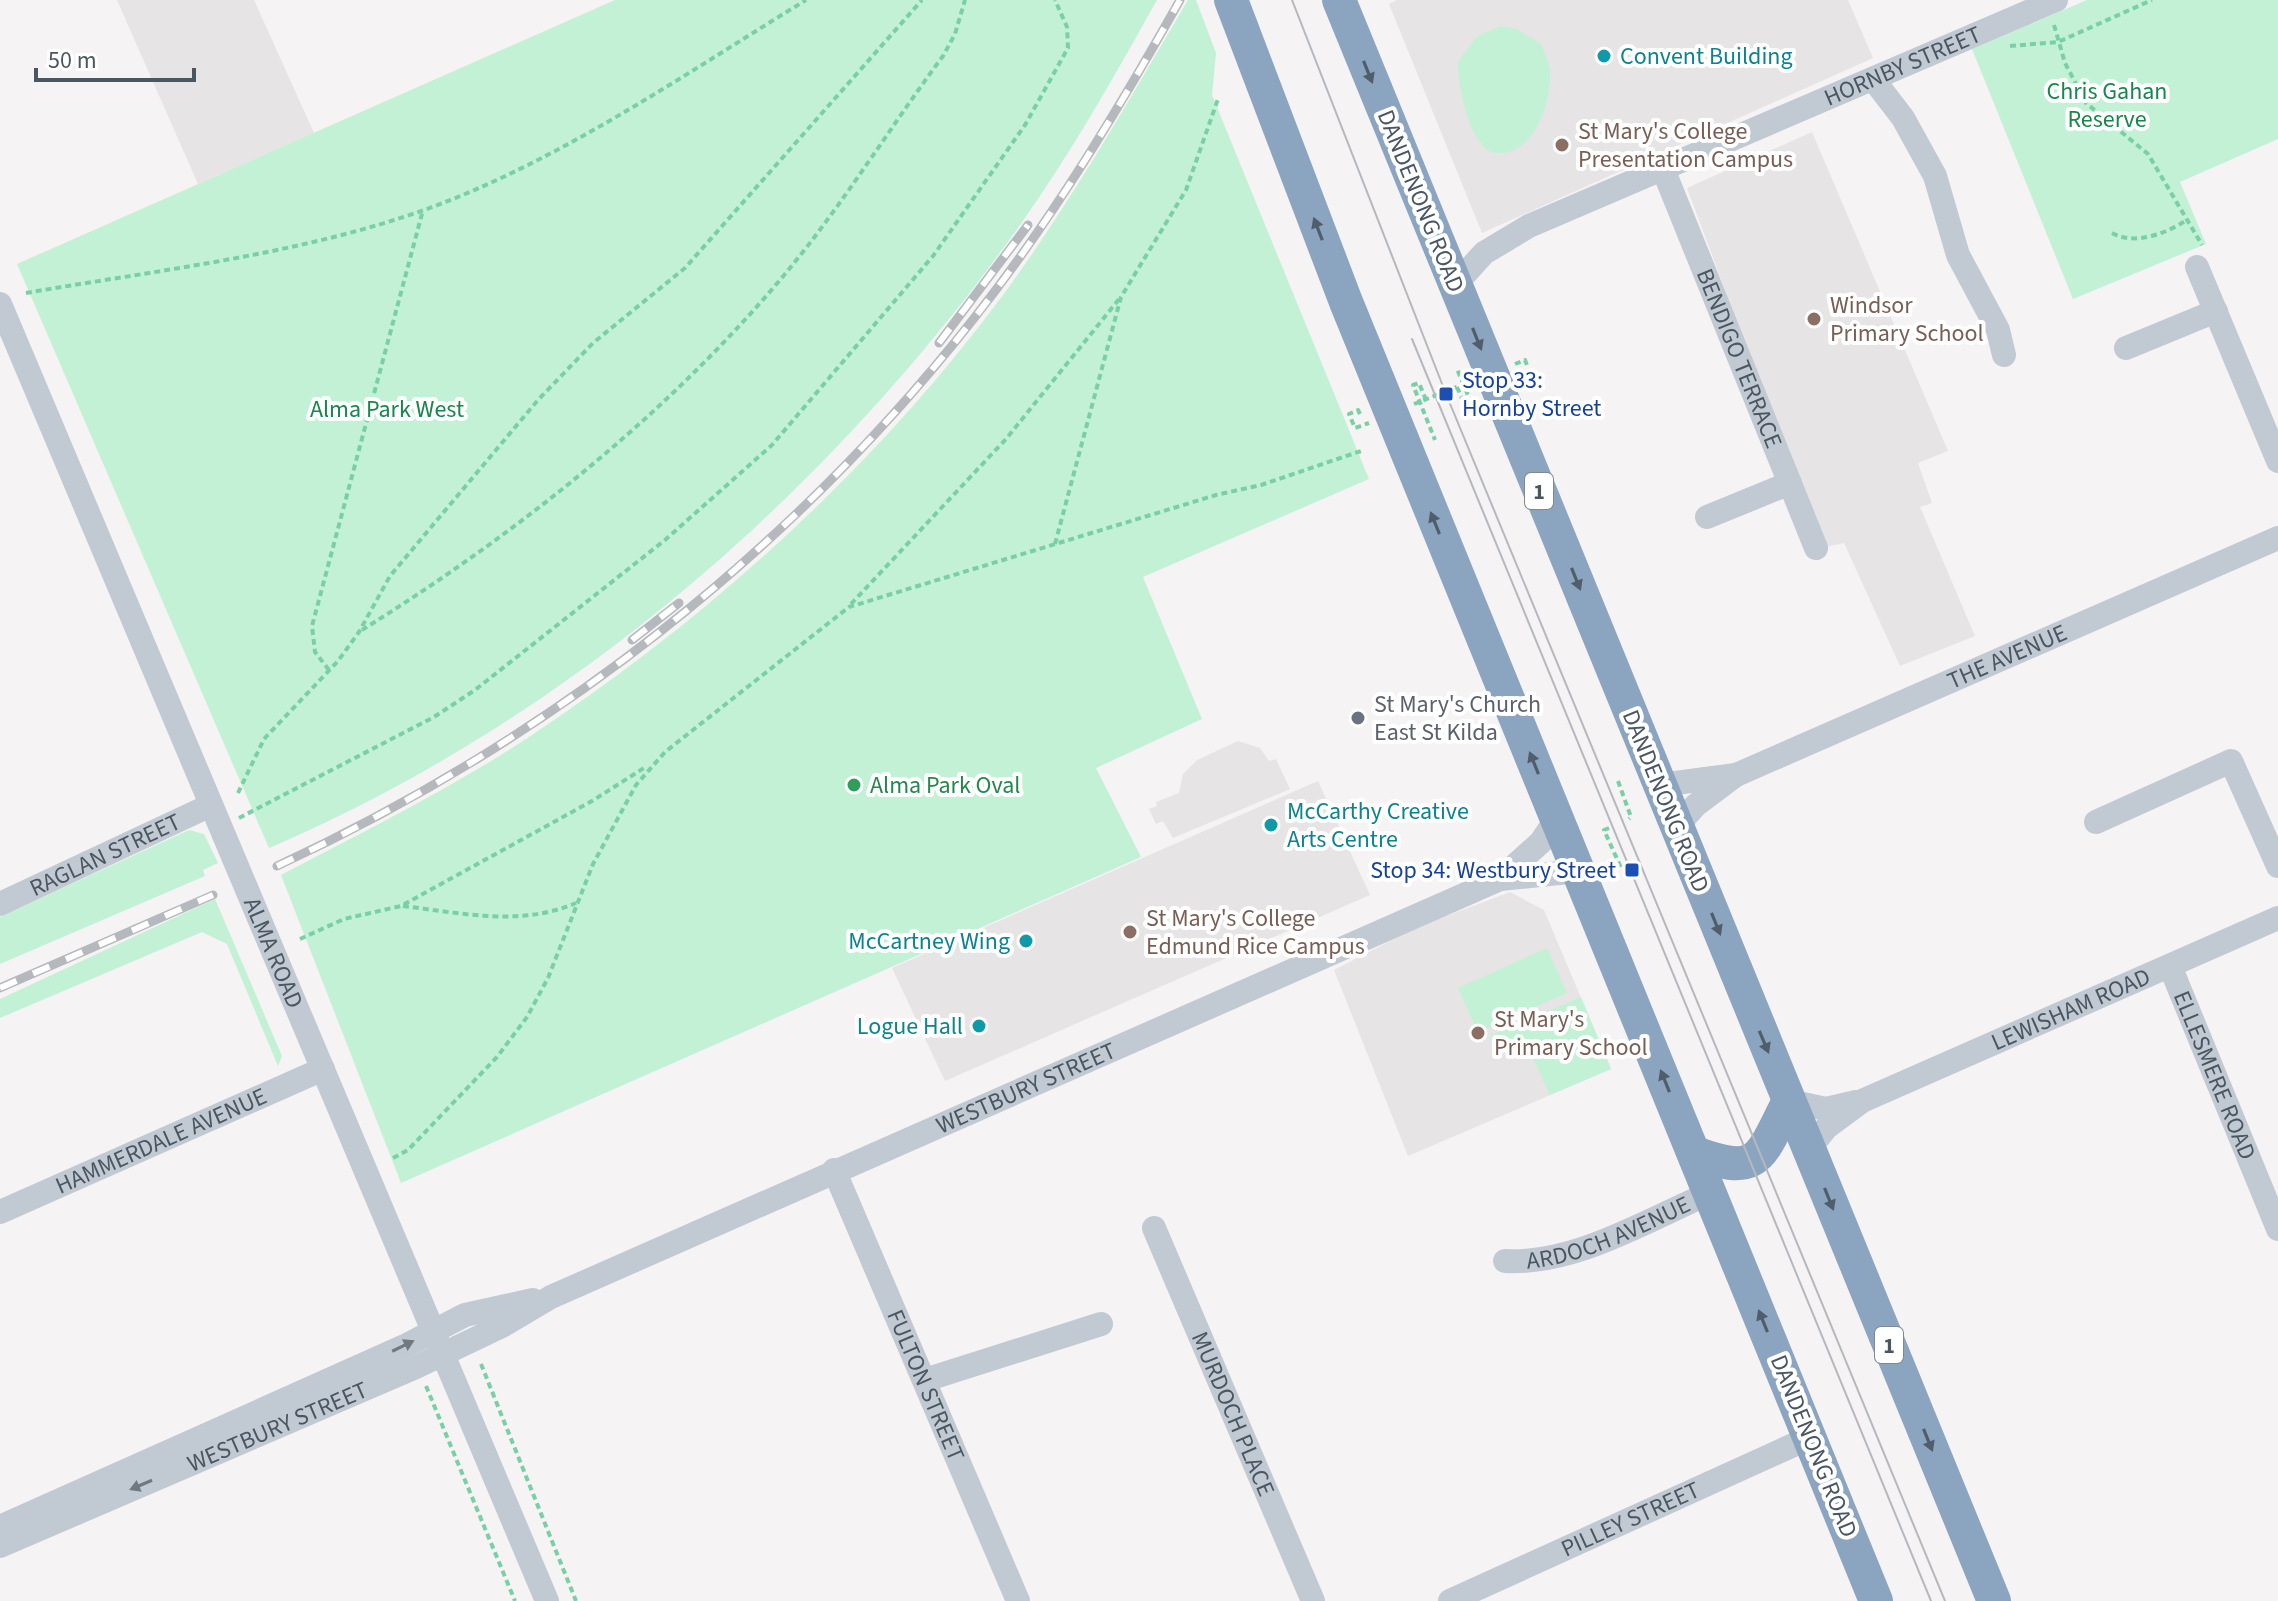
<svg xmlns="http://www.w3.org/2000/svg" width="2278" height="1601" font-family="'Source Sans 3',sans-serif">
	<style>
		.education { fill: #e6e4e5 }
		.green { fill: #c3f1d5 }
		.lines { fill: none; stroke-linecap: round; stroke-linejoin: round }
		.path { stroke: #7ad0a6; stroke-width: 4; stroke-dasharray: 6 4; stroke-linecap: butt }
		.minor { stroke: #c1cad2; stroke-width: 24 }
		.highway { stroke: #8ba5c1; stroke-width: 34 }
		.tram { stroke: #b5b8bd; stroke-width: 2 }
		.rail-casing { stroke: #b5b8bd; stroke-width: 9 }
		.rail { stroke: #fff; stroke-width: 6; stroke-dasharray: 18; stroke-linecap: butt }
		.oneway { fill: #505e6b }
		.oneway2 { fill: #6e7983 }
		.culture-dot { fill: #0f9aa8; stroke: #fff; stroke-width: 3 }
		.education-dot { fill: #8d6e63; stroke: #fff; stroke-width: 3 }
		.transit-dot { fill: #1a4fb4; stroke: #fff; stroke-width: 3 }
		.worship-dot { fill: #6b7280; stroke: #fff; stroke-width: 3 }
		.leisure-dot { fill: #2e9e5b; stroke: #fff; stroke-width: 3 }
		.labels { text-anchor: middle; stroke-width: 8; stroke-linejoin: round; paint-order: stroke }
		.shield { fill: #fff; stroke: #808990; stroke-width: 2 }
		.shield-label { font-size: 22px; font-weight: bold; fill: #4a5661 }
		.culture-label { font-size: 24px; fill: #0d838f; stroke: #fff; text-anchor: start }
		.street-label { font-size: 24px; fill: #4a5661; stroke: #fff }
		.park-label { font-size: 24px; fill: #17864f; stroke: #fff }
		.education-label { font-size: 24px; fill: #785e54; stroke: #fff; text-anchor: start }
		.transit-label { font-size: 24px; fill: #164399; stroke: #fff; text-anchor: start }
		.worship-label { font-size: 24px; fill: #5b616d; stroke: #fff; text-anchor: start }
		.leisure-label { font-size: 24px; fill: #27864d; stroke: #fff; text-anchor: start }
	</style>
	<rect width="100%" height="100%" fill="#f5f3f3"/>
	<g class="education">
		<path d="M117 0H254L314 133 198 184Z"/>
		<path d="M1397 0H1848L1873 58 1482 233 1389 4Z"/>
		<path d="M1812 132 1948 451 1918 463 1932 503 1920 507 1975 636 1900 666 1844 543 1821 548 1687 188Z"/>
		<path d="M1238 741 1260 748 1269 761 1276 759 1290 789 1173 838 1163 821 1156 824 1149 809 1157 806 1156 802 1179 793 1183 774 1197 760Z"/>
		<path d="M1318 781 1370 895 945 1081 892 968Z"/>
		<path d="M1510 892 1544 910 1611 1069 1408 1156 1334 970 1417 927Z"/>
	</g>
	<g class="green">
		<path d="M615 0H1157C1114 77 1071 153 1020 225 831 491 570 719 269 848L17 264Z"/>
		<path d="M1188 0H1196L1216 53 1212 95 1369 479 1143 577 1202 719 1096 768 1141 857 401 1183 281 875C365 831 450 789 529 737 709 618 874 469 1003 295 1072 201 1129 100 1188 0Z"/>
		<path d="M2087 0H2278V139L2180 182 2206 244 2073 299 1972 49Z"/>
		<path d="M1501 26 1517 29 1541 44C1545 54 1550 63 1550 74 1551 102 1534 156 1497 153 1470 151 1457 83 1458 62L1476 37Z"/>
		<path d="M189 830 204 834 218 863 203 870 205 876 0 964V917Z"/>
		<path d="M215 899 282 1056 278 1066 227 944 202 932 0 1018V999Z"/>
		<path d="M1547 948 1567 993 1478 1032 1458 988Z"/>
		<path d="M1581 997 1611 1069 1550 1095 1526 1043 1492 1041 1490 1036Z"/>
	</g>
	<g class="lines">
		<g class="path">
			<path d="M2054 25 2065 63 2086 103 2148 154 2202 245"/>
			<path d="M2010 46 2058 42 2152 0"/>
			<path d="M2112 233C2136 246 2166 233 2187 220"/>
			<path d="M26 293C158 270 297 255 424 210 558 162 685 74 806 0"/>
			<path d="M1515 364 1525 360 1531 376 1526 378 1524 373"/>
			<path d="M1457 387 1464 403 1470 400 1457 369"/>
			<path d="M1426 400 1419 383 1413 385 1435 440"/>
			<path d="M1414 404 1469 382"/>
			<path d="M1360 414 1358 410 1349 414 1355 428 1369 423"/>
			<path d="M1055 544 1121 297 1186 190 1218 99"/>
			<path d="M851 604 1006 439 1120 298"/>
			<path d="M362 630C518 533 672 411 790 268 845 201 891 126 943 56L955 34 965 0"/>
			<path d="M329 670 315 652 312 626 423 210"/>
			<path d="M1618 781 1631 817 1629 819"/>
			<path d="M238 793 264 739 338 661 359 632 390 576 538 400 593 343 685 268 922 0"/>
			<path d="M239 818 434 717 475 690 665 540 772 445 933 256 1025 125 1068 48 1067 27 1055 0"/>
			<path d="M1609 828 1604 830 1622 870"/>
			<path d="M403 906C461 913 520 927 576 903"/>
			<path d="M300 939 344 919 401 906 592 801 647 766"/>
			<path d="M393 1158 408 1150 497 1057 527 1017 548 978 593 864 636 785 665 752 849 607 1216 495 1261 485 1361 451"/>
			<path d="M481 1364 576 1601"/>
			<path d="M426 1386 515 1601"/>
		</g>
		<g class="minor">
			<path d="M1873 79 1903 118 1935 176 1958 255 1998 330 2004 355"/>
			<path id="s1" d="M1663 169 1816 548"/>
			<path d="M2197 267 2278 461"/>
			<path id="s2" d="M1455 285 1484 253 1529 226 2056 0"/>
			<path id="s3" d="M0 304 547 1601"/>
			<path d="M2126 348 2216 311"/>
			<path d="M1707 517 1790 483"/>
			<path d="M1660 785 1736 775"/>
			<path d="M2096 822 2231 761 2278 866"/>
			<path id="s4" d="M1677 826 1696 805 1736 775 2278 538"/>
			<path d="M1500 879 1579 871"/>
			<path id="s5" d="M0 904 211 805"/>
			<path id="s6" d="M2170 966 2278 1229"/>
			<path d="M1789 1101 1826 1109 1856 1102"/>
			<path id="s7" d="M1809 1149 1827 1127 1862 1101 2278 918"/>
			<path id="s8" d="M834 1170 1018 1601"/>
			<path id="s9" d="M0 1212 323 1069"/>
			<path id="s10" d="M1154 1228 1313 1601"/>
			<path id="s11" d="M1505 1261C1575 1265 1647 1220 1710 1193"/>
			<path d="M925 1380 1101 1324"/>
			<path d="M0 1527 407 1345 465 1315 533 1300"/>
			<path id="s12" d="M0 1546 416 1367 502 1326 551 1297 1500 879 1541 842 1557 818"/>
			<path id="s13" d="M1450 1601 1811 1437"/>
		</g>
		<g class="highway">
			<path d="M1231 0 1346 302 1876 1601"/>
			<path d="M1339 0 1994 1601"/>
			<path d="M1695 1153C1761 1178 1760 1156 1789 1101"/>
		</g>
		<g class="tram">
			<path d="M1292 0 1446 394 1945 1601"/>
			<path d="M1412 339 1931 1601"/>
		</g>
		<defs>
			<g id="rail">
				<path d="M939 343 1028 225"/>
				<path d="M632 640 679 603"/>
				<path d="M277 866C549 740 789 554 975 317 1053 218 1118 110 1180 0"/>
				<path d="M0 988 213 895"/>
			</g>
		</defs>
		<use href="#rail" class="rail-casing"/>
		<use href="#rail" class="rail"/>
	</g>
	<defs><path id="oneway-solid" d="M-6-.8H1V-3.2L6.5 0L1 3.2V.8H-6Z" transform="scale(2)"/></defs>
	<g class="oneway">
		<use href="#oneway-solid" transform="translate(1368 72) rotate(68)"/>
		<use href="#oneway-solid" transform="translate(1318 229) rotate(-111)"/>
		<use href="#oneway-solid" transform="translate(1477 339) rotate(68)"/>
		<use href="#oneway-solid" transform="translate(1435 523) rotate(-112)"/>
		<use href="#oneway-solid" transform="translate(1576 579) rotate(68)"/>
		<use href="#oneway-solid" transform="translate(1534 763) rotate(-112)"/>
		<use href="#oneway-solid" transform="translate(1716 924) rotate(68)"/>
		<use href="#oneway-solid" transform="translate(1764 1042) rotate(67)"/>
		<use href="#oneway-solid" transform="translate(1665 1081) rotate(-112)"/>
		<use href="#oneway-solid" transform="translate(1829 1199) rotate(68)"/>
		<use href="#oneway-solid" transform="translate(1763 1321) rotate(-112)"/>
		<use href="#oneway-solid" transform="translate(1928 1440) rotate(68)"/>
	</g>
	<g class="oneway2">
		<use href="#oneway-solid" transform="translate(403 1346) rotate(-26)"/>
		<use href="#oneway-solid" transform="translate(141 1485) rotate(157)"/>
	</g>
	<g class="culture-dot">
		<circle cx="1604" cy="56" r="8"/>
		<circle cx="1271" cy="825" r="8"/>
		<circle cx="1026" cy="941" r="8"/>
		<circle cx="979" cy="1026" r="8"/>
	</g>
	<g class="education-dot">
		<circle cx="1562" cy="145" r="8"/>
		<circle cx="1814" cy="319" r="8"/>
		<circle cx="1130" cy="932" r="8"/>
		<circle cx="1478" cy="1033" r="8"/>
	</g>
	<g class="transit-dot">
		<rect x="1438" y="386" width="16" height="16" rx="4"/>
		<rect x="1624" y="862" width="16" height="16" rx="4"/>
	</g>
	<circle class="worship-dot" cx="1358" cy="718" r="8"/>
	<circle class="leisure-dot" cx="854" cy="785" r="8"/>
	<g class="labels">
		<g class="shield">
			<rect x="1525" y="473" width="28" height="36" rx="6"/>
			<rect x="1875" y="1327" width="28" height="36" rx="6"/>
		</g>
		<g class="shield-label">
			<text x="1539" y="499">1</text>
			<text x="1889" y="1353">1</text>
		</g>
		<g class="culture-label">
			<text x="1620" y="64">Convent Building</text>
			<text x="1287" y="819">McCarthy Creative<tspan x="1287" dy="28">Arts Centre</tspan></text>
			<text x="1010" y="949" text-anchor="end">McCartney Wing</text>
			<text x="963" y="1034" text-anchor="end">Logue Hall</text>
		</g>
		<g class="street-label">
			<text dy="8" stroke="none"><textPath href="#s2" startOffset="502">HORNBY STREET</textPath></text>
			<text transform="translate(1421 201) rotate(68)" y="8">DANDENONG ROAD</text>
			<text dy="8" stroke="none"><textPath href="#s1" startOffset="204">BENDIGO TERRACE</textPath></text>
			<text dy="8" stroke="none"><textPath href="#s4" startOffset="374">THE AVENUE</textPath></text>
			<text transform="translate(1666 801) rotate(68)" y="8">DANDENONG ROAD</text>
			<text dy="8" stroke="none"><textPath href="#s5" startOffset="116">RAGLAN STREET</textPath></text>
			<text dy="8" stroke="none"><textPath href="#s3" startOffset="704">ALMA ROAD</textPath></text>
			<text dy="8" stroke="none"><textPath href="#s7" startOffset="300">LEWISHAM ROAD</textPath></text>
			<text dy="8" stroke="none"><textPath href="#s6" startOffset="118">ELLESMERE ROAD</textPath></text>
			<text dy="8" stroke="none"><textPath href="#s12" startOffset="1124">WESTBURY STREET</textPath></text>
			<text dy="8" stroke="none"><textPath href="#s9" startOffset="176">HAMMERDALE AVENUE</textPath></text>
			<text dy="8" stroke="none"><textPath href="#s11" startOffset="108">ARDOCH AVENUE</textPath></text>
			<text dy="8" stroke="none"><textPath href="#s8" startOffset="234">FULTON STREET</textPath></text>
			<text dy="8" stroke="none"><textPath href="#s10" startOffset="202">MURDOCH PLACE</textPath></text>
			<text dy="8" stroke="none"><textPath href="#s12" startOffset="302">WESTBURY STREET</textPath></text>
			<text transform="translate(1814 1446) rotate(68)" y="8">DANDENONG ROAD</text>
			<text dy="8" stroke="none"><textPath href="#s13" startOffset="198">PILLEY STREET</textPath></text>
		</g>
		<g class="park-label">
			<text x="2107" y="99">Chris Gahan<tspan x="2107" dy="28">Reserve</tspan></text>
			<text x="387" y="417">Alma Park West</text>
		</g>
		<g class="education-label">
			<text x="1578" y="139">St Mary's College<tspan x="1578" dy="28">Presentation Campus</tspan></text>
			<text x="1830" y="313">Windsor<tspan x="1830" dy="28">Primary School</tspan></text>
			<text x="1146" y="926">St Mary's College<tspan x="1146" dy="28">Edmund Rice Campus</tspan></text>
			<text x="1494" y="1027">St Mary's<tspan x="1494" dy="28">Primary School</tspan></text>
		</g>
		<g class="transit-label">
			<text x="1462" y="388">Stop 33:<tspan x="1462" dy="28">Hornby Street</tspan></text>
			<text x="1616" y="878" text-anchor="end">Stop 34: Westbury Street</text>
		</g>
		<g class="worship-label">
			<text x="1374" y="712">St Mary's Church<tspan x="1374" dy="28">East St Kilda</tspan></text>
		</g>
		<g class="leisure-label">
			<text x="870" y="793">Alma Park Oval</text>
		</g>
	</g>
	<path d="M36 68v12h158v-12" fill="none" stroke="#4a5661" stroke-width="4"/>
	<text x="48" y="68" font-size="24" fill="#4a5661" stroke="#ffffff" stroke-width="6" paint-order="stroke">50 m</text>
</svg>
